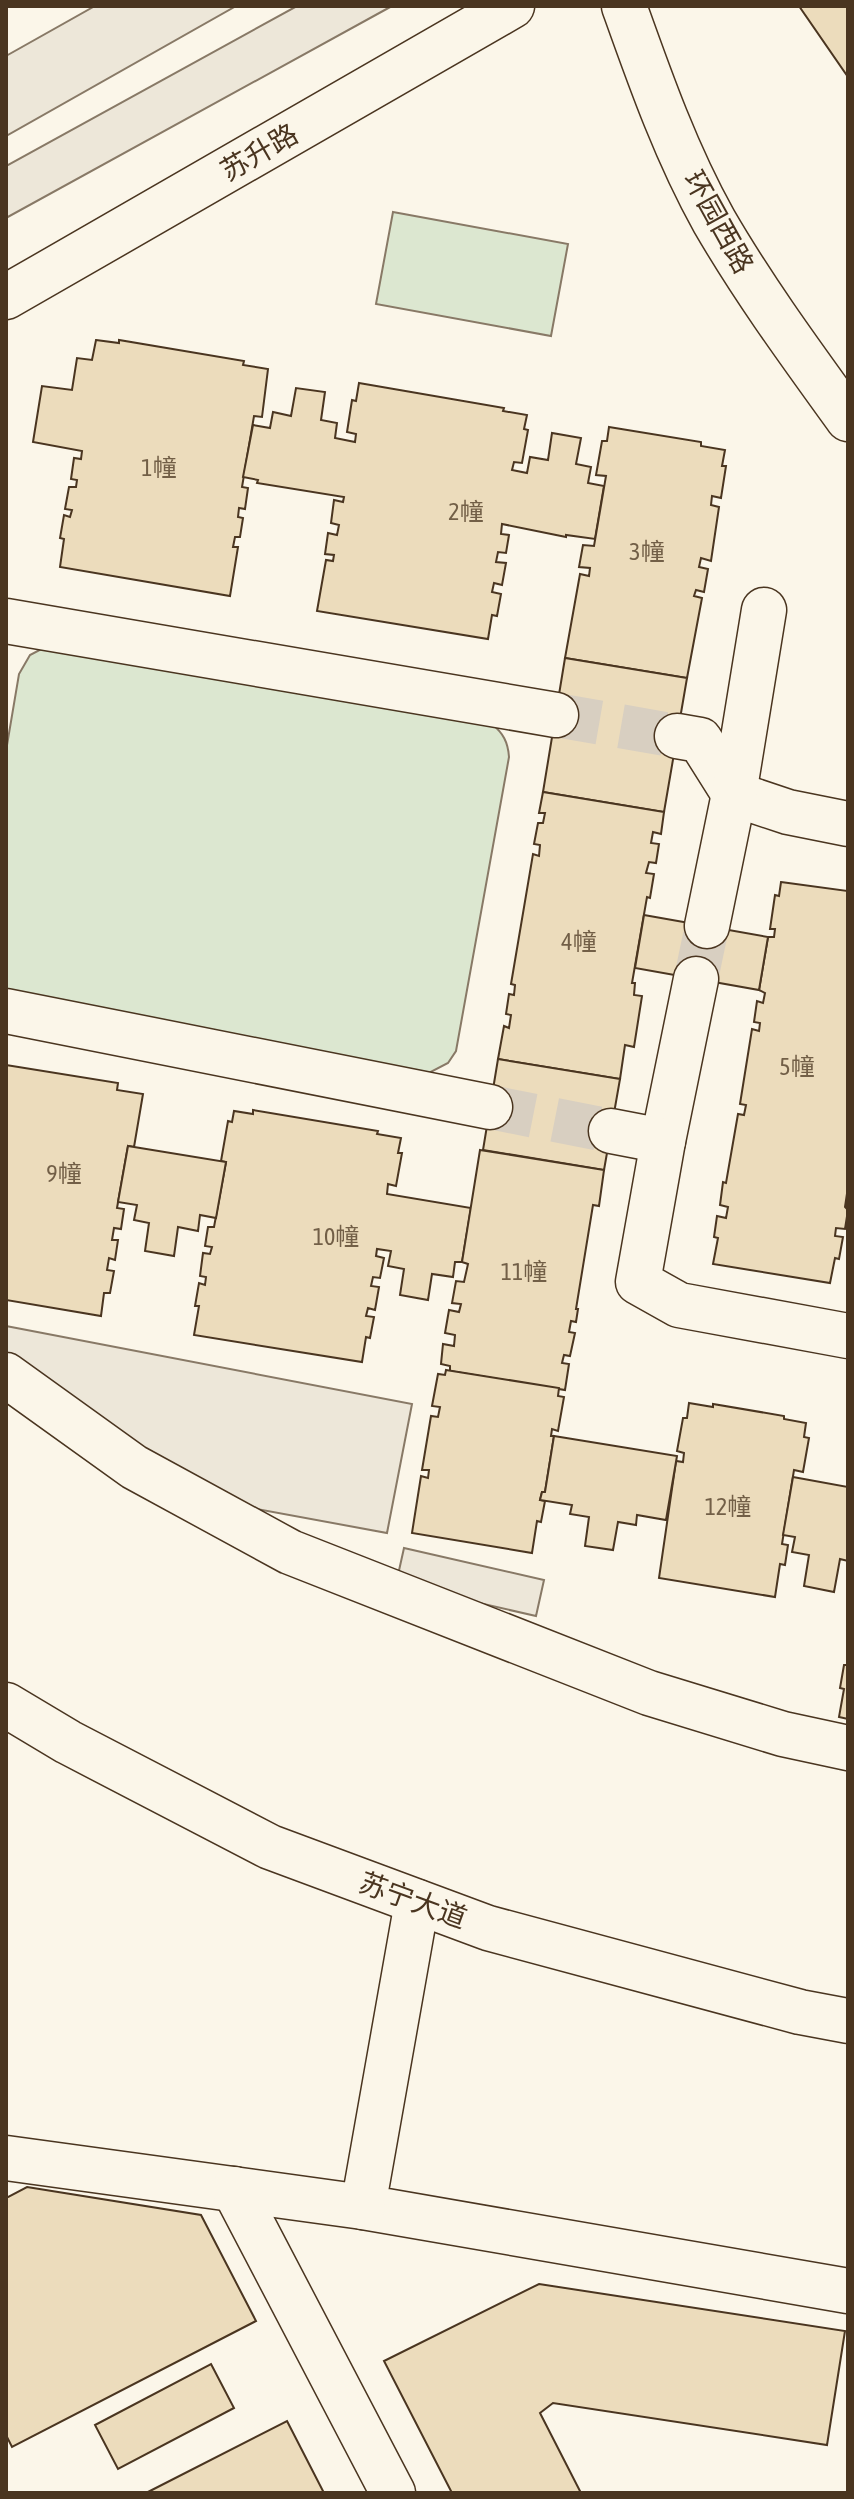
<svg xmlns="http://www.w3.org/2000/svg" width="854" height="2499" font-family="'Asap Condensed','Noto Sans SC',sans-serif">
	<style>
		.green { fill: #dce7d0; stroke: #887966; stroke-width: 2 }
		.parking { fill: #ede7d9; stroke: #887966; stroke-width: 2 }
		.building { fill: #ecdcbc; stroke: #4a3520; stroke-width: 2 }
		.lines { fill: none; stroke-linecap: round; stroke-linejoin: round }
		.minor-tunnel { stroke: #d8cfc1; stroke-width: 44; stroke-dasharray: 44 22; stroke-linecap: butt }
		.minor-casing { stroke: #4a3520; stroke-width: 47 }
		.minor { stroke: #fbf6e9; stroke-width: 44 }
		.labels { text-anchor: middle; stroke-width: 6; stroke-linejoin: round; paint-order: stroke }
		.number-label { font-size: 24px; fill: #725f47 }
		.street-label { font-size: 28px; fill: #4a3520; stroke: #fbf6e9 }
	</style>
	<rect width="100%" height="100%" fill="#fbf6e9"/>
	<g class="green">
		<path d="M393 212 568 244 551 336 376 304Z"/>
		<path d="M49 645 492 724C503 733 508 742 509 757L456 1051 448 1063 425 1075 6 996V751L19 674 30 655Z"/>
	</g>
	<g class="parking">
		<path d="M95 6H236L6 136V56Z"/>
		<path d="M297 6H392L6 218V166Z"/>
		<path d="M6 1326 412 1404 387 1533 208 1500 6 1366Z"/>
		<path d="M404 1548 544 1580 536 1616 396 1584Z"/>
	</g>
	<g class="building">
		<path d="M799 6H848V77Z"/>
		<path d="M96 340 119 343V340L244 361 243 365 268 369 262 417 254 416 242 487 248 488 245 509 239 508 238 517 243 518 240 537H235L233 547H238L230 596 60 567 64 539 60 538 64 515 70 517 72 510 65 509 69 487H76L77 480 71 479 74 458 81 459 82 451 33 442 42 386 72 390 77 358 92 360Z"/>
		<path d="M359 383 504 408 503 411 527 415 524 429 528 430 522 463 514 462 512 470 527 473 530 457 548 460 552 433 581 438 576 464 591 467 588 483 604 486 595 539 566 535V537L502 524 501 534 509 535 506 553 498 552 496 562 506 563 502 585 494 583 492 592 501 594 497 616 492 615 488 639 317 611 326 560 333 561 334 555 325 554 328 533 337 535 339 525 331 523 334 500 343 502 344 497 257 483 258 480 243 477 253 425 270 428 273 412 291 416 296 388 325 392 321 420 337 423 335 438 355 442 356 434 347 432 352 400 356 401Z"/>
		<path d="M609 427 701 442V446L725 450 722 466H726L721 498 712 496 711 505 719 507 711 561 701 558 699 567 708 569 704 592 696 590 694 596 702 598 687 678 565 658 580 574 589 576 590 568 579 567 583 545 594 546 606 476 596 475 602 441H607Z"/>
		<path d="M565 658 687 678 664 812 543 792Z"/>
		<path d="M543 792 664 812 661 834 653 832 651 843 659 844 656 863 649 862 646 873 654 874 650 898 647 897 632 983H635L634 995 642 996 634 1047 625 1045 620 1079 498 1059 504 1026 509 1028 511 1015 506 1014 509 994 514 995 515 985 511 984 533 854 539 856 540 845 534 844 538 823H543L545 813H539Z"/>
		<path d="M781 882 848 891V1187L845 1207 848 1210 845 1229 836 1228 835 1236 843 1237 839 1259 835 1258 830 1283 713 1264 718 1238 714 1237 717 1216 726 1218 728 1207 720 1205 723 1182 726 1183 738 1114 744 1115 746 1105 740 1104 752 1029 759 1031 760 1023 754 1022 757 1001 763 1003 765 993 759 990 768 937H774L775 929H770L775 895 779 896Z"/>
		<path d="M644 915 768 937 759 990 635 968Z"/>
		<path d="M498 1059 620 1079 604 1170 483 1150Z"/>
		<path d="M6 1065 118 1083 117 1090 143 1094 134 1147 128 1146 117 1208 124 1209 121 1229 114 1228 112 1240H118L115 1260 109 1258 107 1270 114 1271 110 1293H104L101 1316 6 1300Z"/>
		<path d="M253 1110 378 1131 377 1134 401 1138 398 1153H402L396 1186 388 1184 387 1194 471 1208 462 1262H455L453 1277 432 1274 428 1300 400 1295 404 1269 388 1266 391 1251 377 1249 376 1256 384 1258 380 1278 373 1277 371 1286 379 1287 375 1310 368 1308 366 1316 374 1317 370 1338 366 1337 362 1362 194 1335 199 1306H195L199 1283 205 1285 206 1277 200 1276 203 1253 210 1254 212 1247 205 1246 208 1227H214L226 1162 221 1161 228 1121 232 1122 234 1111 253 1114Z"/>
		<path d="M128 1146 226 1162 216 1218 200 1215 198 1231 178 1227 174 1256 145 1251 149 1223 134 1220 137 1205 118 1202Z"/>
		<path d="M480 1150 604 1170 599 1206 593 1205 576 1309H578L576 1322 571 1321 569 1332 575 1333 570 1356 564 1355 562 1363 569 1364 565 1390 450 1371V1366L441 1364 443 1344 454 1346 455 1335 445 1333 449 1310 459 1312 461 1304 452 1303 456 1281 464 1282 468 1264 462 1262Z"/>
		<path d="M446 1370 559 1388 558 1396 564 1397 558 1431 552 1429 551 1436H554L545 1492H542L540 1500 545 1501 541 1522 537 1521 532 1553 412 1533 421 1476 428 1478 429 1470H422L431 1416 438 1417 440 1407 432 1406 438 1374 445 1375Z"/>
		<path d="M689 1403 713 1407V1404L784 1416V1419L806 1423 804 1437 809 1438 803 1472 794 1470 782 1544 788 1545 785 1565 780 1564 775 1597 659 1578 676 1461 683 1462 684 1453 677 1451 683 1418H687Z"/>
		<path d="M554 1436 677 1456 666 1520 637 1515 636 1525 618 1522 613 1550 585 1546 589 1517 570 1514 572 1505 540 1500 542 1492H545Z"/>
		<path d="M793 1477 848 1487V1561L840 1559 834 1592 804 1586 809 1555 792 1552 795 1537 783 1535Z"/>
		<path d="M844 1665H848V1719L839 1717 844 1689 840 1688Z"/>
		<path d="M27 2187 201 2215 256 2321 12 2447 6 2435V2198Z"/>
		<path d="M539 2284 845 2331 827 2445 553 2403 540 2413 581 2493H452L384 2361Z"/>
		<path d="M211 2364 234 2408 118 2469 95 2425Z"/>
		<path d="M287 2421 324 2493H146Z"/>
	</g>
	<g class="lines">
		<g class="minor-tunnel">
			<path d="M556 715 677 736"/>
			<path d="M696 979 707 926"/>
			<path d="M490 1107 611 1131"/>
		</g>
		<defs>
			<g id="minor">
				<path d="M624 6C650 79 676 153 714 221 754 290 801 354 848 419"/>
				<path d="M6 297 512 6"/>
				<path d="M6 621 556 715"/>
				<path d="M677 736 700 740 734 794 788 812 848 824"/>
				<path d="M707 926 734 794 764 610"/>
				<path d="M696 979 663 1141 638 1282 679 1305 848 1336"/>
				<path d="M6 1011 490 1107"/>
				<path d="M611 1131 663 1141"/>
				<path d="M6 1375 134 1467 290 1552 649 1693 783 1734 848 1748"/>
				<path d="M6 1705 68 1742 270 1847 488 1928 800 2012 848 2021"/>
				<path d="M417 1902 363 2207 848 2291"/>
				<path d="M6 2158 363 2207"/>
				<path d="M234 2189 393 2493"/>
			</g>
		</defs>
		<use href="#minor" class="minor-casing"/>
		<use href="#minor" class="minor"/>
	</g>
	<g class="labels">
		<g class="number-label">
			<text x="159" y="476">1幢</text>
			<text x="466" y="520">2幢</text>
			<text x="647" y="560">3幢</text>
			<text x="579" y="950">4幢</text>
			<text x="797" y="1075">5幢</text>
			<text x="64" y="1182">9幢</text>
			<text x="336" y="1245">10幢</text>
			<text x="524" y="1280">11幢</text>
			<text x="728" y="1515">12幢</text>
		</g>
		<g class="street-label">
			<text transform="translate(259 152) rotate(-30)" y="10">苏升路</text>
			<text transform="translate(719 222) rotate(61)" y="10">环园西路</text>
			<text transform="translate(413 1900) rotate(20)" y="10">苏宁大道</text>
		</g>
	</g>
	<rect width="854" height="2499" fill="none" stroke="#4a3520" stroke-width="16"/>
</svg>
